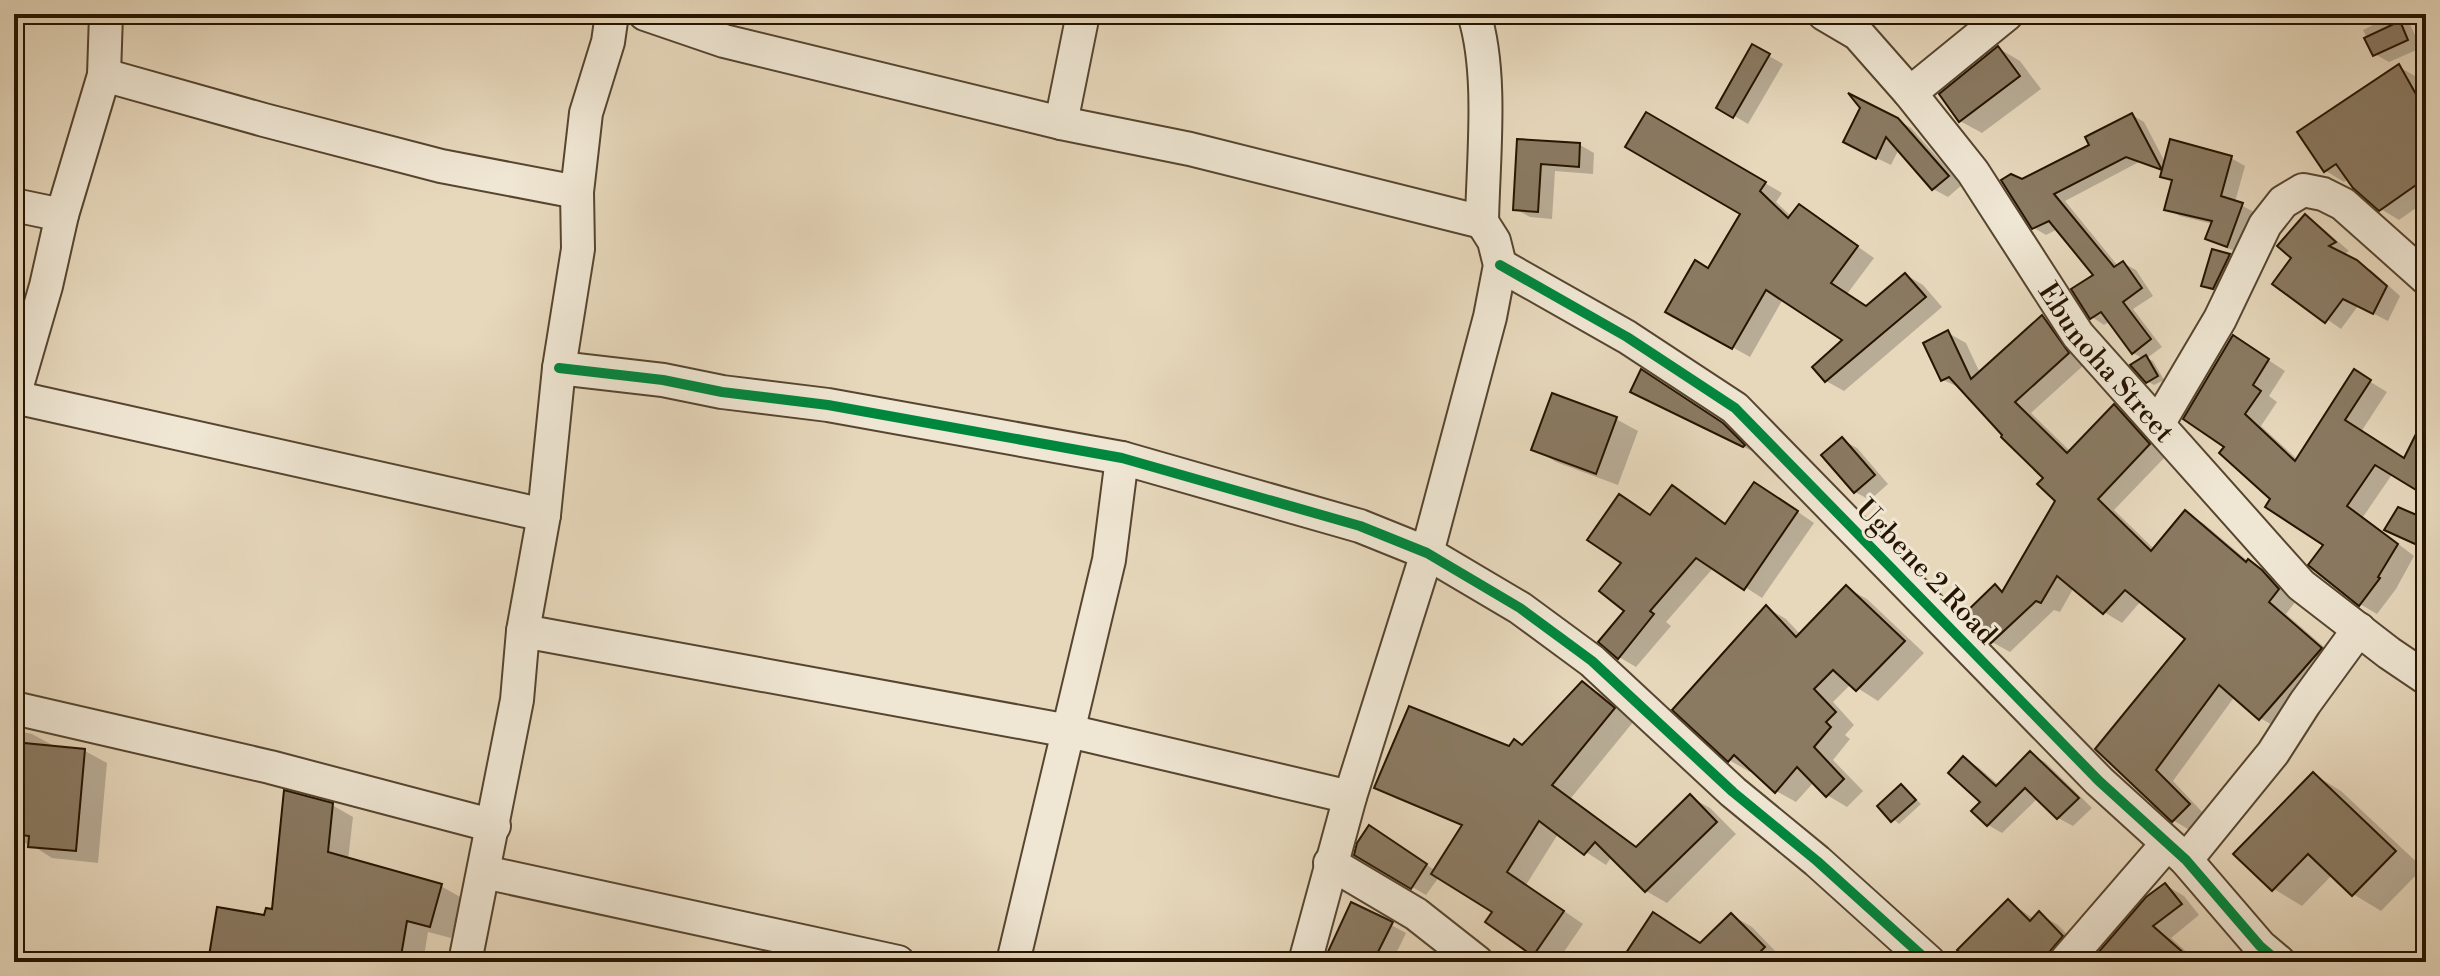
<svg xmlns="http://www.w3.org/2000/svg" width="2440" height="976" font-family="'Libre Bodoni',serif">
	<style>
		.shadow { fill: #0003 }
		.building { fill: #8a7a62; stroke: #251400; stroke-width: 2 }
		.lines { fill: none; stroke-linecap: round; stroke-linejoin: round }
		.street-casing { stroke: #56452f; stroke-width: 36 }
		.street { stroke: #efe6d3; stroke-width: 32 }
		.cycleway-casing { stroke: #efe6d3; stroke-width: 15 }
		.cycleway { stroke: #00873e; stroke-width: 10 }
		.labels { text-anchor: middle; stroke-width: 6; stroke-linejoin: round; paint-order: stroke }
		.street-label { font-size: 28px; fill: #251400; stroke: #efe6d3 }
	</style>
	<rect width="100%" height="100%" fill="#e7d8bc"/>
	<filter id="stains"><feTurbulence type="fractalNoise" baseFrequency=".0025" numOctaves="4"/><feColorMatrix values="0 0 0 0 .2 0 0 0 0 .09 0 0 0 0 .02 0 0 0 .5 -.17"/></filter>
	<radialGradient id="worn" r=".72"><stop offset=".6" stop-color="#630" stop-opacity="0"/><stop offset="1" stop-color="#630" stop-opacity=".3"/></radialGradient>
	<g class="shadow">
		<path d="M1957 14H1981L1971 22Z"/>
		<path d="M2395 14H2423L2408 20 2421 48 2389 62 2375 54 2363 30Z"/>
		<path d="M1753 47 1783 64 1748 124 1719 107Z"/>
		<path d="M1998 48 2020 61 2041 89 1982 133 1960 121Z"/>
		<path d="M2399 67 2417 77 2426 92V201L2399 220 2381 209 2349 178 2344 182 2326 171Z"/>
		<path d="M1647 115 1782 193 1776 202 1792 217 1800 206 1874 258 1847 294 1867 307 1906 275 1923 285 1942 307 1844 391 1826 381 1846 339 1783 299 1750 357 1668 311 1709 271 1743 213Z"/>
		<path d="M2132 115 2144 122 2166 164 2231 158 2245 166 2235 202 2256 213 2241 253 2221 246 2208 238 2213 224 2180 216 2167 209 2173 182 2163 176 2164 171 2139 162 2065 201 2118 266 2123 263 2136 270 2153 296 2133 309 2162 347 2147 358 2153 361 2164 380 2154 385 2147 381 2144 359 2133 353 2110 321 2104 325 2092 317 2096 275 2058 229 2046 235 2034 228 2022 182 2092 145Z"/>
		<path d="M1895 118 1911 128 1962 185 1948 197 1933 189 1899 149 1891 165 1860 150Z"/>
		<path d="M1519 141 1580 145 1594 153 1593 174 1555 171 1552 219 1530 217 1515 209Z"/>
		<path d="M2305 216 2319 225 2349 251 2343 255 2372 271 2400 296 2388 321 2358 306 2341 329 2275 283 2294 258Z"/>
		<path d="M2214 251 2235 260 2220 292 2203 285Z"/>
		<path d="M2042 317 2060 327 2085 364 2031 413 2071 452 2114 406 2132 417 2167 455 2114 510 2154 549 2185 513 2203 523 2249 562 2280 583 2296 601 2286 614 2338 659 2278 728 2260 718 2235 696 2173 781 2206 816 2191 831 2173 820 2097 749 2187 639 2141 601 2122 623 2104 612 2074 587 2060 612 2054 610 2010 652 1992 642 1995 587 2004 592 2058 501 2046 478 1963 389 1943 380 1948 333 1966 343 1980 373Z"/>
		<path d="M2250 348 2285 371 2269 396 2277 402 2261 426 2298 460 2354 372 2387 392 2361 432 2406 460 2426 444V494L2393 473 2363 517 2414 556 2396 589 2377 614 2360 604 2326 544 2273 499 2228 447Z"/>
		<path d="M1656 380 1738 434 1756 453 1647 400Z"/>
		<path d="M1616 419 1638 431 1618 485 1556 462 1534 449Z"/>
		<path d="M1842 440 1857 448 1888 484 1870 500 1855 492Z"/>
		<path d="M1673 487 1727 524 1772 494 1814 523 1762 598 1714 567 1666 622 1671 626 1636 667 1619 657 1627 611 1624 562 1651 516Z"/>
		<path d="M1847 588 1867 599 1924 653 1878 701 1851 684 1833 702 1854 725 1845 735 1850 739 1833 760 1863 791 1847 807 1827 795 1814 782 1796 802 1776 791 1752 769 1750 772 1729 760 1766 607 1786 619 1801 635Z"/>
		<path d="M1582 684 1603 695 1634 721 1571 798 1638 848 1690 797 1710 808 1736 834 1667 903 1646 891 1612 856 1606 865 1558 834 1526 885 1583 924 1557 962H1549L1534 954 1495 911 1439 877 1426 895 1356 854 1384 836 1436 871 1463 826 1397 799 1377 788 1523 747Z"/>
		<path d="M14 730 32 734 54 746 85 751 107 763 98 863 52 858 30 844 14 842Z"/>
		<path d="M2030 754 2045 762 2092 808 2073 826 2058 818 2038 798 2002 833 1988 825 1983 802 1964 758 1978 767 1999 785Z"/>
		<path d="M2313 774 2341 791 2423 868 2381 911 2353 894 2332 875 2302 906 2274 889Z"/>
		<path d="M1902 786 1921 804 1899 824 1880 806Z"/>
		<path d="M332 805 353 817 348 860 441 886 462 898 451 938 428 932 423 962H210L274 912Z"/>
		<path d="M2165 885 2184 896 2199 915 2171 938 2198 962H2093Z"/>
		<path d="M2008 901 2034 919 2039 914 2058 925 2080 948 2069 962H1972Z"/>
		<path d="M1352 904 1406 933 1392 962H1339Z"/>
		<path d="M1731 915 1752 927 1784 960 1623 962 1701 945Z"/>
	</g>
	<g class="building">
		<path d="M2400 21 2408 40 2373 56 2364 38Z"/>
		<path d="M1752 44 1770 54 1733 118 1716 108Z"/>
		<path d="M1998 46 2020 76 1959 122 1939 94Z"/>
		<path d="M2399 64 2426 112V178L2379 211 2353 188 2336 164 2324 172 2297 132Z"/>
		<path d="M1848 93 1898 118 1949 176 1932 190 1886 137 1876 159 1843 142 1860 108Z"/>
		<path d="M1646 112 1766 182 1760 191 1788 218 1799 204 1858 246 1831 283 1866 306 1905 273 1926 297 1825 382 1812 367 1842 340 1766 290 1732 349 1665 312 1695 260 1708 268 1740 214 1625 147Z"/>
		<path d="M2132 113 2162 170 2126 157 2054 194 2114 267 2123 261 2142 288 2123 302 2151 339 2132 354 2101 312 2090 319 2071 289 2093 275 2049 221 2032 229 2001 180 2011 174 2022 179 2089 145 2085 137Z"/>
		<path d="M1517 139 1580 143 1579 167 1541 164 1538 212 1513 210Z"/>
		<path d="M2170 139 2232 156 2221 196 2243 203 2227 247 2205 239 2212 221 2164 210 2172 180 2160 177Z"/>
		<path d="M2305 214 2336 242 2329 246 2357 260 2387 286 2373 314 2343 299 2325 323 2272 284 2291 258 2277 246Z"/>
		<path d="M2212 249 2230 254 2213 289 2201 286Z"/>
		<path d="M2042 315 2069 353 2015 402 2067 453 2114 404 2150 444 2098 499 2151 551 2185 510 2246 562 2248 559 2262 570 2279 589 2269 602 2322 648 2259 720 2219 685 2156 770 2190 804 2172 822 2095 749 2185 639 2125 590 2103 614 2057 576 2041 603 2036 601 1991 643 1963 615 1995 584 2002 592 2055 501 2037 484 2043 478 2001 437 2002 435 1949 377 1941 381 1923 343 1948 330 1971 379Z"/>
		<path d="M2233 335 2269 359 2253 385 2261 391 2245 414 2295 461 2354 369 2371 380 2345 420 2404 458 2426 414V496L2375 465 2347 506 2398 544 2378 577 2380 578 2359 606 2308 565 2323 545 2265 507 2270 499 2219 453 2224 447 2183 419Z"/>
		<path d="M2146 355 2158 376 2146 383 2130 365Z"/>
		<path d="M1641 369 1723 423 1745 445 1743 447 1630 392Z"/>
		<path d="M1552 393 1617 417 1596 474 1531 450Z"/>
		<path d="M1842 437 1875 475 1854 493 1821 455Z"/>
		<path d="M1754 482 1798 511 1744 590 1696 558 1650 611 1654 614 1618 659 1598 642 1624 611 1599 591 1621 563 1587 540 1619 494 1650 515 1672 485 1725 524Z"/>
		<path d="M2398 507 2426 519V549L2384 530Z"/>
		<path d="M1846 585 1905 641 1856 691 1833 670 1814 689 1836 712 1826 722 1831 727 1814 747 1844 779 1826 797 1797 767 1775 793 1734 755 1728 762 1672 710 1766 605 1796 637Z"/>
		<path d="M1582 681 1615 708 1552 785 1636 847 1690 794 1717 822 1645 892 1595 842 1584 855 1539 821 1507 872 1564 911 1533 956 1485 922 1492 912 1431 874 1462 825 1374 788 1409 706 1509 746 1514 739 1522 745Z"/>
		<path d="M14 742 85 749 76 851 28 847 29 836 14 834Z"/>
		<path d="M2030 751 2079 798 2057 819 2025 788 1987 826 1971 811 1980 802 1948 773 1963 756 1996 786Z"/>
		<path d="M2313 772 2396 851 2352 896 2308 854 2272 891 2233 854Z"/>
		<path d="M1901 784 1916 800 1891 822 1877 806Z"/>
		<path d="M284 790 333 803 328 852 442 884 430 927 407 921 400 962H208L217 907 264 915 266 908 272 909Z"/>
		<path d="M1369 825 1427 864 1411 889 1354 855 1357 843Z"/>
		<path d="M2165 883 2182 904 2153 926 2194 962H2090L2146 897Z"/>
		<path d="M2008 899 2030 921 2039 911 2063 936 2041 962H1970L1957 950Z"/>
		<path d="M1351 902 1393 922 1373 962H1338L1326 956Z"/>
		<path d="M1653 912 1700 943 1731 913 1765 947 1750 962H1620Z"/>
	</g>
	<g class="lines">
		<defs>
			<g id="street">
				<path d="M645 14 724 41 1061 123 1190 149 1482 222"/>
				<path id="s1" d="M1824 14 1858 34 1910 93 1973 172 2078 335 2301 585 2389 653 2426 678"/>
				<path d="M104 75 264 120 441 166 577 192"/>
				<path d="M1910 93 2007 14"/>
				<path d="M1061 123 1083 14"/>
				<path d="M14 205 62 215"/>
				<path d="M1500 265 1627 337 1735 408 2099 781 2186 860 2260 946 2279 962"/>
				<path d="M559 368 663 380 722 392 828 405 1122 458 1360 526 1427 553 1520 608 1592 661 1733 792 1817 861 1929 962"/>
				<path d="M14 396 46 286 62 215 104 75 106 14"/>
				<path d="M14 397 544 515"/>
				<path d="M2158 424 2220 319 2265 225 2283 202 2303 190 2323 194 2343 204 2426 278"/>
				<path d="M523 631 1069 731 1350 797"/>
				<path d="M14 708 270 767 494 826"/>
				<path d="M2186 860 2273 753 2305 703 2359 629"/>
				<path d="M1330 863 1416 914 1477 962"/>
				<path d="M484 872 898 962"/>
				<path d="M465 962 517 700 523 631 544 515 559 368 578 249 577 192 586 113 608 42 612 14"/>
				<path d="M1013 962 1109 560 1122 458"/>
				<path d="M1305 962 1350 797 1427 553 1490 317 1500 265 1494 241 1482 222C1483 160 1493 73 1474 14"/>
				<path d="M2065 962 2167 844"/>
			</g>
		</defs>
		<use href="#street" class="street-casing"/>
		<use href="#street" class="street"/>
		<defs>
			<g id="cycleway">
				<path d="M1500 265 1627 337 1735 408 2099 781 2186 860 2260 946 2279 962"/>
				<path d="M559 368 663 380 722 392 828 405 1122 458 1360 526 1427 553 1520 608 1592 661 1733 792 1817 861 1929 962"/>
			</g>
		</defs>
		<use href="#cycleway" class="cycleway-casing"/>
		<use href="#cycleway" class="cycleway"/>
	</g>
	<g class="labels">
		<g class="street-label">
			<text dy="10" stroke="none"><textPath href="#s1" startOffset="452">Ebunoha Street</textPath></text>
			<text transform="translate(1927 571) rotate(46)" y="10">Ugbene 2 Road</text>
		</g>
	</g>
	<rect width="2440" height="976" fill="none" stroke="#e7d8bc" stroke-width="48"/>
	<rect x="16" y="16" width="2408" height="944" fill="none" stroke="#251400" stroke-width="4"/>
	<rect x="24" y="24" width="2392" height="928" fill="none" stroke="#251400" stroke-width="2"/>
	<rect width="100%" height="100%" filter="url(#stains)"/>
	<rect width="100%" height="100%" fill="url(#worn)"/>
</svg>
